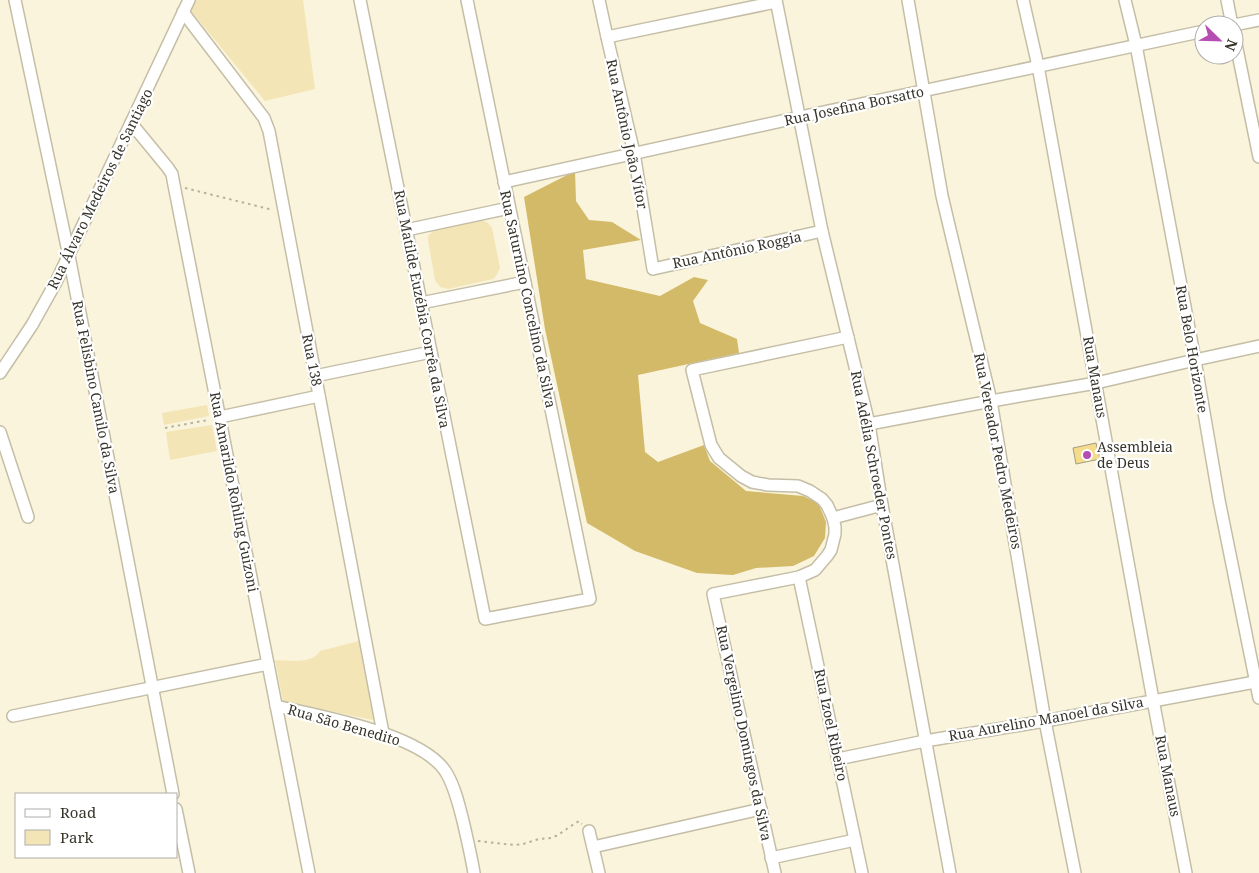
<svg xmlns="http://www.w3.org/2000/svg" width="1259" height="873" font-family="'Noto Serif',serif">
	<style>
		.green { fill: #f3e5b5 }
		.forest { fill: #d2ba68 }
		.building { fill: #f5dc8a; stroke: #a39c86 }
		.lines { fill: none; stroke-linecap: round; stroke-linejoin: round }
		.minor-casing { stroke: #c5bea7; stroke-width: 14 }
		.path { stroke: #b6b19e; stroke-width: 2; stroke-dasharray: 2.5 4; stroke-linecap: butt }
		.minor { stroke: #fff; stroke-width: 11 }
		.poi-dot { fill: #b64eb1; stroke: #fff; stroke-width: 2 }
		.labels { text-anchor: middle; stroke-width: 4.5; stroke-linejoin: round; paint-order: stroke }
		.street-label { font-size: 14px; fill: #37342b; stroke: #fff }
		.poi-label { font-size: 14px; fill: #37342b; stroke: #fff; text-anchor: start }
	</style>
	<rect width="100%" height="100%" fill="#faf4dc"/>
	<g class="green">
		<path d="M196 0H303L315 89 265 101 191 11Z"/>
		<path d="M479 220 487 222 492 228 500 268 496 276 493 279 448 289 440 287 435 280 428 240V236L434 230Z"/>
		<path d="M207 405 209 416 164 425 162 413Z"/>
		<path d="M212 425 217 451 170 460 166 432Z"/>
		<path d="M363 640 377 721 283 701 275 660C290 660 311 665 320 651Z"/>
	</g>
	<path class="forest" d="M575 171 576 201 589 220 612 222 641 240 583 250 586 279 660 296 694 277 708 280 693 301 700 323 737 339 739 353 638 375 645 452 658 462 704 445 710 461 746 491 803 496 812 500 819 505 826 522 825 538 814 556 793 566 756 568 733 575 697 573 635 551 587 523 545 329 524 197Z"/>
	<path class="building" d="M1096 443 1100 459 1076 464 1073 448Z"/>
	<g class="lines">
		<defs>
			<g id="minor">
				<path d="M15 0 69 256 173 794"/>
				<path d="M360 0 485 619 590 599 467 0"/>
				<path d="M599 0 607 37 634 153 653 269 822 231"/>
				<path d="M776 0 822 231 869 424 882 505 950 873"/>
				<path d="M908 0 942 196 991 401 1045 721 1075 873"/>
				<path d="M1023 0 1038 66 1153 700 1186 873"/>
				<path d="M1125 0 1136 45 1195 360 1219 500 1259 698"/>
				<path d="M1227 0 1232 25"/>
				<path d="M183 12 264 118 269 131 383 733"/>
				<path d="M1234 25 1259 20"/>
				<path d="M1234 34 1259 157"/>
				<path d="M607 37 776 2"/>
				<path d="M131 123 168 168 172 174 174 185 309 873"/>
				<path d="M504 182 800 117 1204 31"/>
				<path d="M406 230 509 208"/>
				<path d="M421 303 525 282"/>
				<path d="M0 373 32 325 56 282 189 0"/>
				<path d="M315 376 431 352"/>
				<path d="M220 417 319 396"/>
				<path d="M869 424 991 401 1096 383 1195 360 1259 346"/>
				<path d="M0 432 28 517"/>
				<path d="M833 518 882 505"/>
				<path d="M799 577 862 873"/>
				<path d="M276 706C319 716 425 734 447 774 455 788 459 805 463 821 467 838 471 855 474 873"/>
				<path d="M13 716 268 664"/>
				<path d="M838 759 925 741 1045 721 1255 682"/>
				<path d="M176 809 189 873"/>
				<path d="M589 831 599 873"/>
				<path d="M593 847 761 809"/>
				<path d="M771 858 855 840"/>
				<path d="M775 873 713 594 799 577 815 570 827 556 831 550 835 534V527L833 518 827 505 822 499 810 491 798 486 768 485 752 482 741 476 719 458 711 445 692 370 848 337"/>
			</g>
		</defs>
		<use href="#minor" class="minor-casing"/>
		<g class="path">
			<path d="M185 188 273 210"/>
			<path d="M165 428 208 420"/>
			<path d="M478 841 514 845 523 844 539 839 551 838 558 835 571 826 579 821 582 824"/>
		</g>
		<use href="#minor" class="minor"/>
	</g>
	<circle class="poi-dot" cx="1087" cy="455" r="5"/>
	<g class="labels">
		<g class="street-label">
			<text transform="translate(854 106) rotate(-12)" y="5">Rua Josefina Borsatto</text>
			<text transform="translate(627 134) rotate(78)" y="5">Rua Antônio João Vítor</text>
			<text transform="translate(100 189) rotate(-64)" y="5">Rua Álvaro Medeiros de Santiago</text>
			<text transform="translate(737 250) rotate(-12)" y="5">Rua Antônio Roggia</text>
			<text transform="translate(528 299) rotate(78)" y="5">Rua Saturnino Concelino da Silva</text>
			<text transform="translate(422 309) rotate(79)" y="5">Rua Matilde Euzébia Corrêa da Silva</text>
			<text transform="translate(1192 349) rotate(80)" y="5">Rua Belo Horizonte</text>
			<text transform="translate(312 360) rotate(79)" y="5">Rua 138</text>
			<text transform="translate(1095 377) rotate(80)" y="5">Rua Manaus</text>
			<text transform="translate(96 397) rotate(79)" y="5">Rua Felisbino Camilo da Silva</text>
			<text transform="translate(998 451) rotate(79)" y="5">Rua Vereador Pedro Medeiros</text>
			<text transform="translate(874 465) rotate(79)" y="5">Rua Adélia Schroeder Pontes</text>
			<text transform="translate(234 492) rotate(79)" y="5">Rua Amarildo Rohling Guizoni</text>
			<text transform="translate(1046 719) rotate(-10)" y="5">Rua Aurelino Manoel da Silva</text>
			<text transform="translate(344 725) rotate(16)" y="5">Rua São Benedito</text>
			<text transform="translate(831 725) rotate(78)" y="5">Rua Izoel Ribeiro</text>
			<text transform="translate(744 733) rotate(78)" y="5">Rua Vergelino Domingos da Silva</text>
			<text transform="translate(1168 776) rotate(79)" y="5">Rua Manaus</text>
		</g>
		<g class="poi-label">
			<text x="1097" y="452">Assembleia<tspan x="1097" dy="16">de Deus</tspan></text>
		</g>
	</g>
	<rect x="15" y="793" width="162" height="65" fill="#ffffff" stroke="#afaeaa"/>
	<rect x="25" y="809" width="25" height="8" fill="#ffffff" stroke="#afaeaa"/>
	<text x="60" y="818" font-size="15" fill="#37342b">Road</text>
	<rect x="25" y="830" width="25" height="15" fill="#f3e5b5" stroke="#afaeaa"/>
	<text x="60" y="843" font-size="15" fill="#37342b">Park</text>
	<g transform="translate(1219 40) rotate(113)"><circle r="24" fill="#ffffff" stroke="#afaeaa"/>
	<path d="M0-4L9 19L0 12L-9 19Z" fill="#b64eb1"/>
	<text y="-8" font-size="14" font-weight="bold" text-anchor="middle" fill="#37342b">N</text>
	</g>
</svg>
